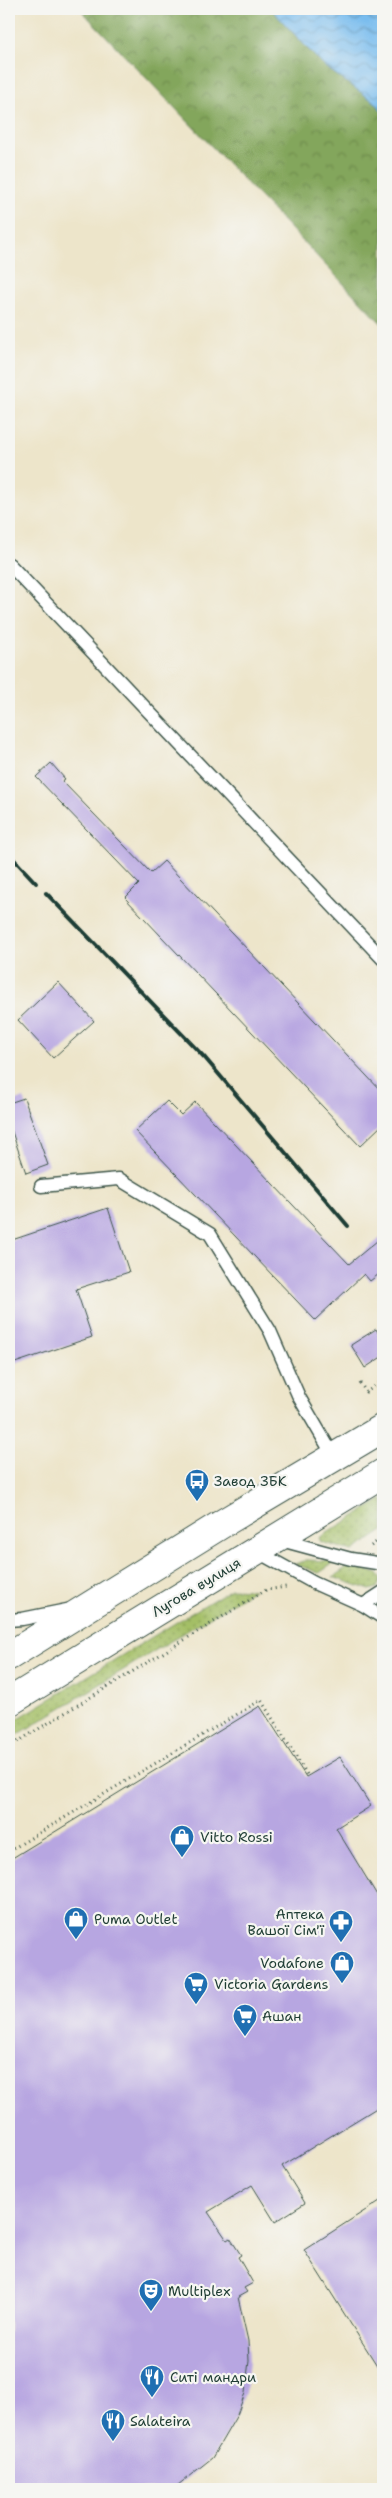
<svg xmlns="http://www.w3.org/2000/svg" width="392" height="2498" font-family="'Shantell Sans',sans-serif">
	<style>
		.grass { fill: url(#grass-dots); stroke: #627e4d }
		.forest { fill: url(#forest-crowns); stroke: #517248 }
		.water { fill: url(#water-waves); stroke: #4c7c91 }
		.building { fill: #b7a6e1 }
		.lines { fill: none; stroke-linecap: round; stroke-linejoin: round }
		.lane-casing { stroke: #3e564a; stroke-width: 15 }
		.secondary-casing { stroke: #3e564a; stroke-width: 30 }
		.path { stroke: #3e564a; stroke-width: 3; stroke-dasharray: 1 4; stroke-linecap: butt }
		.lane { stroke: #fff; stroke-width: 12 }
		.secondary { stroke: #fff; stroke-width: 28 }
		.rail { stroke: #1f3d34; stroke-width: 4 }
		.labels { text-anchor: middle; stroke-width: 4.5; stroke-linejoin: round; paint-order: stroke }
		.poi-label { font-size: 14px; fill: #1f3d34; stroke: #f6f6f2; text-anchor: start }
		.street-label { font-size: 14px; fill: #1f3d34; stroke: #f6f6f2 }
	</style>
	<defs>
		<pattern id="grass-dots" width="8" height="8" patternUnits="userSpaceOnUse" patternTransform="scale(1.25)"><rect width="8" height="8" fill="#a4bf66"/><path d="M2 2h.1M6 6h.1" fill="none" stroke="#859c55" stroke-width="1.8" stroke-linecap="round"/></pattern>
		<pattern id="forest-crowns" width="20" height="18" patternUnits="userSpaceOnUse" patternTransform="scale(1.25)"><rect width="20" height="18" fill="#83a65b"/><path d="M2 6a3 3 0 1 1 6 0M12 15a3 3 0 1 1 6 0" fill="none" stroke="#6b884c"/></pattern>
		<pattern id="water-waves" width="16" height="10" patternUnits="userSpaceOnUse" patternTransform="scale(1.25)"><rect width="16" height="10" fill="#78bcee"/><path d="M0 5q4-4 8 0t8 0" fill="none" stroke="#629ac2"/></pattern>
	</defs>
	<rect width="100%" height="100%" fill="#f6f6f2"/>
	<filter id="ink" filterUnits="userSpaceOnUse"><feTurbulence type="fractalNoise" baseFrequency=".02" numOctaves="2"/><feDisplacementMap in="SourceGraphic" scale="10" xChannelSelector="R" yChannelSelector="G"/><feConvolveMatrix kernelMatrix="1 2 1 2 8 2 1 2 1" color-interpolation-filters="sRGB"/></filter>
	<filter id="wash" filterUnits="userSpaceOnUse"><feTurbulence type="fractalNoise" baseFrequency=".0096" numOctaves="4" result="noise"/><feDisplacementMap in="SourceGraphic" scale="20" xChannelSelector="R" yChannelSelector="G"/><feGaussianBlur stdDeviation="1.12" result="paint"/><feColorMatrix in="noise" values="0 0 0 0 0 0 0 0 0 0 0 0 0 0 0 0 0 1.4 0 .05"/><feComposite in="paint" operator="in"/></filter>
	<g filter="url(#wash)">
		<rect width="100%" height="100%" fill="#ede5ca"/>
		<g class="grass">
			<path d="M383 1499V1531L353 1551 321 1542 319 1538Z"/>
			<path d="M307 1560 337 1561 319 1573 295 1564Z"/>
			<path d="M350 1565 378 1574 381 1579 377 1588 370 1590 333 1577Z"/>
			<path d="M231 1589 254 1590 9 1740V1724Z"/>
		</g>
		<path class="forest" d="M80 9H271L324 66 376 103 383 113V325Z"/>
		<path class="water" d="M271 9H383V113L376 103 324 66Z"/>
		<g id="blocks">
			<g class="building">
				<path d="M51 763 65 779 62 781 151 873 164 861 383 1093V1124L360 1146 125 898 139 884 36 777Z"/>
				<path d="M58 982 94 1021 53 1058 18 1020Z"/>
				<path d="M24 1098 48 1165 26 1173 9 1123V1103Z"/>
				<path d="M167 1101 181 1115 195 1102 349 1264 383 1236V1271L370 1281 364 1274 315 1320 135 1131Z"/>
				<path d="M108 1208 129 1272 76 1289 92 1337 9 1365V1241Z"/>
				<path d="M376 1329 383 1341V1356L365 1368 351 1345Z"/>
				<path d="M260 1706 306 1777 340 1757 371 1806 336 1828 383 1905V2104L282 2166 305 2203 275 2222 252 2185 208 2212 227 2240 230 2238 241 2255 238 2257 253 2283 244 2288 247 2292 238 2297 248 2341 249 2361 245 2393 237 2415 212 2458 173 2489H9V1860Z"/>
				<path d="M383 2199V2375L304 2250Z"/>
			</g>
		</g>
	</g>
	<g filter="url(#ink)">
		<use href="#blocks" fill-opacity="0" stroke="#3e564a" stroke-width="1"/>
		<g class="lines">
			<defs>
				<g id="lane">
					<path d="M9 564 383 959"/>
					<path d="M41 1186 119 1179 210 1234 270 1331 299 1397 334 1457"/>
					<path d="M277 1539 351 1559 383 1564"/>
					<path d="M256 1551 314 1583 363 1605 383 1618"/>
					<path d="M363 1605 383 1592"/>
					<path d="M9 1620 22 1619 67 1610"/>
				</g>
				<g id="secondary">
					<path d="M9 1656 225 1522 383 1428"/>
					<path d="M9 1702 383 1473"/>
				</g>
			</defs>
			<use href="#lane" class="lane-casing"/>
			<use href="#secondary" class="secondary-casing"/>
			<g class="path">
				<path d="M360 1383 366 1392 383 1381"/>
				<path d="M371 1546 383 1537"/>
				<path d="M9 1747 266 1590 286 1587"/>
				<path d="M9 1851 261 1700 308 1776"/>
			</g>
			<use href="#lane" class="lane"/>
			<use href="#secondary" class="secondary"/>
			<g class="rail">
				<path d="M9 854 36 883"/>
				<path d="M46 893 205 1058 348 1226"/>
			</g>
		</g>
	</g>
	<defs>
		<symbol id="bus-pin" viewBox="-11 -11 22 30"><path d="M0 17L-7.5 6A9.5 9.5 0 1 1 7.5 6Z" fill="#1f6fb2" stroke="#f6f6f2"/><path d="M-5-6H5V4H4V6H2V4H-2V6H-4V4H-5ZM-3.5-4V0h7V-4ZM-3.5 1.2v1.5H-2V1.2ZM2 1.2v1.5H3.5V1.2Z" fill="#fff"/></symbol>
		<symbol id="shop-pin" viewBox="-11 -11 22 30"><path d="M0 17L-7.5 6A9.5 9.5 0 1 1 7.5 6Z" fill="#1f6fb2" stroke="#f6f6f2"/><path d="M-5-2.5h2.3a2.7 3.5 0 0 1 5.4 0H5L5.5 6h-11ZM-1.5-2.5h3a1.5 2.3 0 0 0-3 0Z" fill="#fff"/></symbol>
		<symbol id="pharmacy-pin" viewBox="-11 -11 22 30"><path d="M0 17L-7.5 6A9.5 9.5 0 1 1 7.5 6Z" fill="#1f6fb2" stroke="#f6f6f2"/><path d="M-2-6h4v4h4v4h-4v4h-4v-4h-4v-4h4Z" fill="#fff"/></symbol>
		<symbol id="supermarket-pin" viewBox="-11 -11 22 30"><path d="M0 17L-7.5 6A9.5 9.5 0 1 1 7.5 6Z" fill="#1f6fb2" stroke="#f6f6f2"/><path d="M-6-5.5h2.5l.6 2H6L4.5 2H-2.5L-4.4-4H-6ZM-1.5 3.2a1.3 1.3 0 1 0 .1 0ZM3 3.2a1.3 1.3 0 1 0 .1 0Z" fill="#fff"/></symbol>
		<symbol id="theatre-pin" viewBox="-11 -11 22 30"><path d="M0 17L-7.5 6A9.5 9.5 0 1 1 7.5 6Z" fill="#1f6fb2" stroke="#f6f6f2"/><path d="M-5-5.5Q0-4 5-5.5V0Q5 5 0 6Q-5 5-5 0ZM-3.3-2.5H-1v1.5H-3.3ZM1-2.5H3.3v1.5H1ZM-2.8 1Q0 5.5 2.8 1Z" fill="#fff"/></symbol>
		<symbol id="restaurant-pin" viewBox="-11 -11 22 30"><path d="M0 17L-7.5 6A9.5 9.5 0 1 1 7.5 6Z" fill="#1f6fb2" stroke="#f6f6f2"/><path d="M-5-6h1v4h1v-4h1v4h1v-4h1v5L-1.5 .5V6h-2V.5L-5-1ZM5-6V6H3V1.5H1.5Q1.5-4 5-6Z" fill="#fff"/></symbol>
	</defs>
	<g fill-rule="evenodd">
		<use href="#bus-pin" x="183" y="1467" width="28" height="38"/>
		<use href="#shop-pin" x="168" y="1823" width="28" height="38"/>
		<use href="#shop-pin" x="62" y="1905" width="28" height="38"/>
		<use href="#pharmacy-pin" x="327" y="1908" width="28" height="38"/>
		<use href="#shop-pin" x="328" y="1949" width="28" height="38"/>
		<use href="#supermarket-pin" x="182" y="1970" width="28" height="38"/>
		<use href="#supermarket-pin" x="231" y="2002" width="28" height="38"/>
		<use href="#theatre-pin" x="137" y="2277" width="28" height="38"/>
		<use href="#restaurant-pin" x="138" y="2363" width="28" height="38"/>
		<use href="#restaurant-pin" x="99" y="2407" width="28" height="38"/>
	</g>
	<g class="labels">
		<g class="poi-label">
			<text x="214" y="1486">Завод ЗБК</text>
			<text x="200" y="1842">Vitto Rossi</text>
			<text x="324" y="1919" text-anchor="end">Аптека<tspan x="324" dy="16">Вашої Сім'ї</tspan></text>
			<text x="94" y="1924">Puma Outlet</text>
			<text x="324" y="1968" text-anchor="end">Vodafone</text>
			<text x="214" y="1989">Victoria Gardens</text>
			<text x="262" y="2021">Ашан</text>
			<text x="168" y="2296">Multiplex</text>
			<text x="170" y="2382">Ситі мандри</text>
			<text x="130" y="2426">Salateira</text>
		</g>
		<g class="street-label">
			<text transform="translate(196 1587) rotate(-31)" y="5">Лугова вулиця</text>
		</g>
	</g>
	<rect width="392" height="2498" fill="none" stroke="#f6f6f2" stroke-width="30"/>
</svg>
